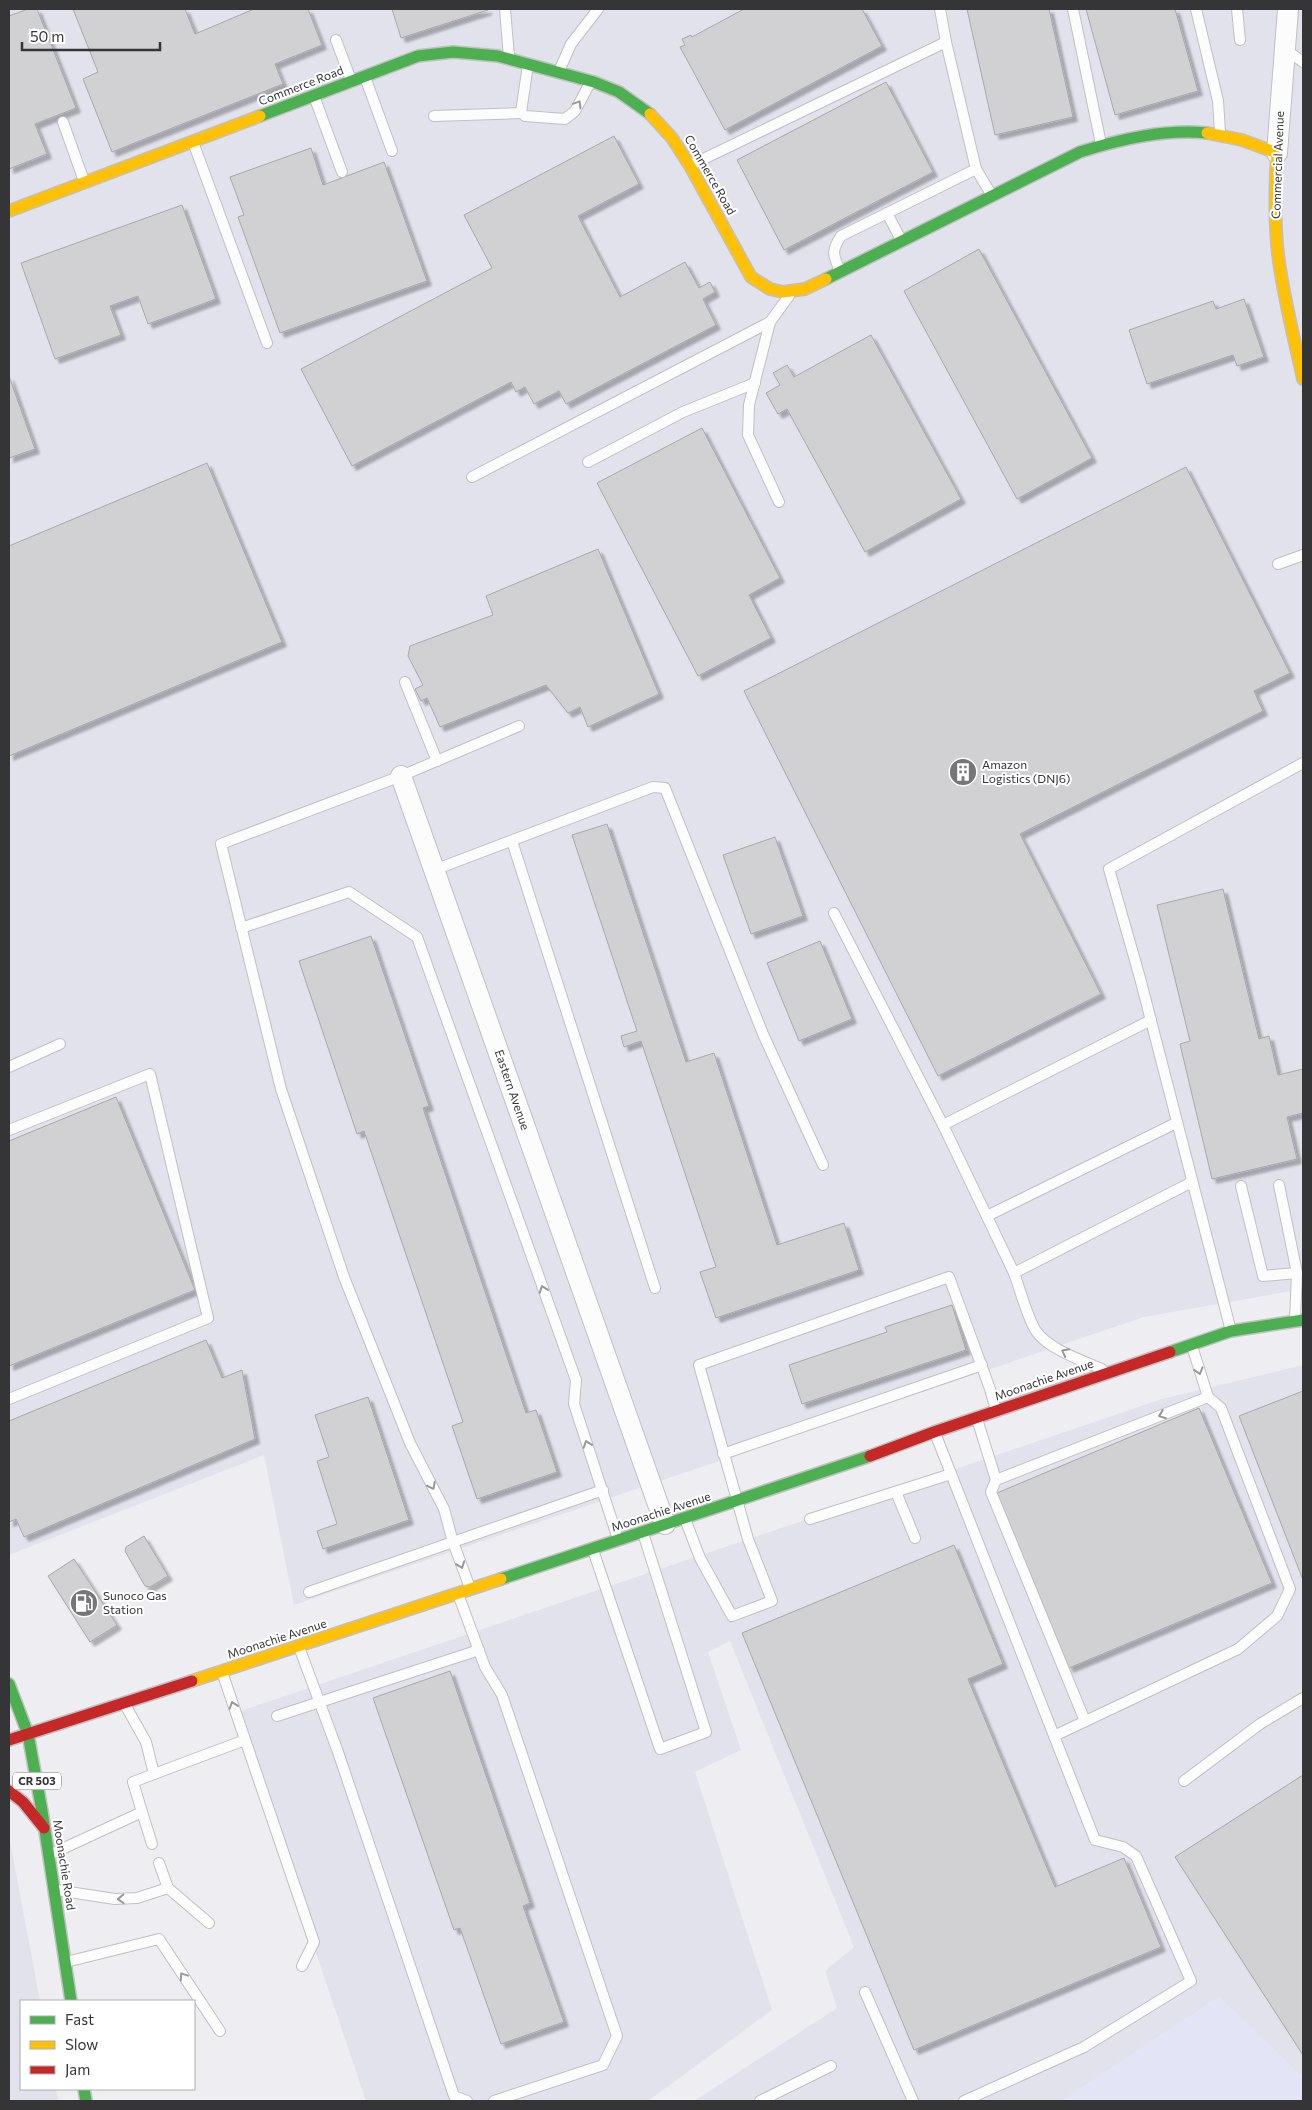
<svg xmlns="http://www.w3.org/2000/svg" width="1312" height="2110" font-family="Commissioner,sans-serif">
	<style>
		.built { fill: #e1e2ec }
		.green { fill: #e3e5f6 }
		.building { fill: #d1d1d4; stroke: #a7a8aa; filter: url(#shadow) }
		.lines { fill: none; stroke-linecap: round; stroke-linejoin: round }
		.lane-casing { stroke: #c0c0c3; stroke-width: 12 }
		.street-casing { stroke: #c0c0c3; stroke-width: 22 }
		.fast-casing { stroke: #c0c0c3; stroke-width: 14 }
		.slow-casing { stroke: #c0c0c3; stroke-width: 14 }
		.jam-casing { stroke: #c0c0c3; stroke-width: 14 }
		.lane { stroke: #fcfcfd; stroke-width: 10 }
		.street { stroke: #fcfcfd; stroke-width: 20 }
		.fast { stroke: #4caf50; stroke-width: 11 }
		.slow { stroke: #ffc107; stroke-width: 11 }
		.jam { stroke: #c62828; stroke-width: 11 }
		.oneway { stroke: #98989a }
		.labels { text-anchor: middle; stroke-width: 4; stroke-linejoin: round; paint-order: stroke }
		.shield { fill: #fff; stroke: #727274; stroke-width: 1 }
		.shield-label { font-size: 11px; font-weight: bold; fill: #353538 }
		.street-label { font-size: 12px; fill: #353538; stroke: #fff }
		.poi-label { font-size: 12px; fill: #353538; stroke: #fff; text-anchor: start }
	</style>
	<defs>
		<filter id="shadow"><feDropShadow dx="4.5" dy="4.5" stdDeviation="1" flood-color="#0004"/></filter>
	</defs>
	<rect width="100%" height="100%" fill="#eeeef2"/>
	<g class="built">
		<path d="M9 9H1303V1289L1144 1317 294 1605 264 1455 9 1555Z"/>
		<path d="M1303 1365V2078L1219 1997 1062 2101H694L837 2008 825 1971 854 1947 730 1641 708 1652 741 1750 695 1772 772 2010 648 2101H366L235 1713 1162 1399Z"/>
		<path d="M9 1836 40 2001H21V2089H56L59 2101H9Z"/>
	</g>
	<path class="green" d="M1219 1997 1303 2078V2101H1062Z"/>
	<g class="building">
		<path d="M28 9H37L76 108 35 124 47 154 9 169V16Z"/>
		<path d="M73 9H185L195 34 254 9H308L322 45 275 64 283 84 112 152 83 79 98 72Z"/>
		<path d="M392 9H487L488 10 401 38Z"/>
		<path d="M744 9H862L882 46 725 130 680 47 685 45 682 39 691 35 692 37Z"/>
		<path d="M967 9H1049L1073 117 995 135Z"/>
		<path d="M1086 9H1175L1198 91 1115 115Z"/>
		<path d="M886 82 933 172 784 250 737 160Z"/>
		<path d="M614 136 639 184 578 216 620 297 685 262 699 288 710 282 715 292 703 299 716 325 566 404 559 391 534 404 525 387 516 392 511 382 352 466 301 369 492 268 464 215Z"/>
		<path d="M311 148 323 185 384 162 427 281 280 333 238 217 244 215 230 177Z"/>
		<path d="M182 205 216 299 148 324 138 296 110 306 121 335 55 359 21 263Z"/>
		<path d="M979 249 1092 458 1017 499 904 291Z"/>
		<path d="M1244 299 1264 357 1237 366 1233 355 1147 384 1129 330 1213 301 1216 309Z"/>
		<path d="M871 335 961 499 865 552 787 409 778 414 766 393 780 385 773 373 787 365 794 377Z"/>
		<path d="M9 376 35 449 9 458Z"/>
		<path d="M702 428 780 578 749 595 771 638 698 676 597 483Z"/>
		<path d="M207 463 282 642 9 756V546Z"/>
		<path d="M1186 467 1290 673 1254 691 1263 711 1020 834 1101 994 938 1076 744 691Z"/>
		<path d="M598 549 659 694 588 727 580 707 568 713 546 685 440 727 427 698 421 701 415 689 423 685 408 656 410 646 493 615 486 596Z"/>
		<path d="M607 824 686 1062 714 1053 777 1245 844 1223 859 1270 716 1318 700 1272 716 1267 641 1041 624 1047 621 1036 637 1031 572 835Z"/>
		<path d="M775 837 803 916 751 934 723 855Z"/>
		<path d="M1223 889 1259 1039 1269 1036 1278 1075 1303 1069V1113L1287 1117 1297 1159 1212 1179 1180 1044 1190 1041 1157 905Z"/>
		<path d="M371 936 429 1106 423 1108 526 1413 536 1410 557 1472 477 1499 452 1426 463 1422 364 1131 357 1134 299 961Z"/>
		<path d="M820 941 852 1019 799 1041 767 963Z"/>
		<path d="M116 1097 195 1290 9 1366V1141Z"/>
		<path d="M952 1305 966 1350 802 1404 789 1365 887 1332 885 1327Z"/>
		<path d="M206 1340 222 1378 242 1370 255 1439 24 1537 16 1519 9 1522V1421Z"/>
		<path d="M1303 1391V1580L1239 1416Z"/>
		<path d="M368 1397 409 1520 323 1549 317 1531 337 1524 317 1461 329 1457 315 1415Z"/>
		<path d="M1199 1408 1272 1583 1069 1668 997 1493Z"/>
		<path d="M144 1536 168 1576 150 1587 145 1586 125 1551 126 1547Z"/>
		<path d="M954 1545 1003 1664 968 1679 1055 1887 1124 1858 1161 1947 914 2050 742 1633Z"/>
		<path d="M74 1559 117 1625 90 1642 48 1576Z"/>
		<path d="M450 1671 530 1903 523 1906 564 2022 501 2044 460 1928 454 1930 373 1698Z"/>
		<path d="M1303 1775V2055L1175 1857Z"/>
	</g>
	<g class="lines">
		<defs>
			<g id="lane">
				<path d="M505 9 509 57"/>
				<path d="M1073 9 1101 144"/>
				<path d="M1196 9 1218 101 1220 132"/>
				<path d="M1237 9 1240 40"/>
				<path d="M336 40 351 80"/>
				<path d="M946 42 976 169 991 194"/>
				<path d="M1285 49 1303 62"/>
				<path d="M528 65 521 112 525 116 565 119 575 111 590 83"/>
				<path d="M559 71 571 44 598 9"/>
				<path d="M365 77 392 151"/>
				<path d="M314 96 342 172"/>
				<path d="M434 116 521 113"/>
				<path d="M63 122 84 181"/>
				<path d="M193 142 267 343"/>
				<path d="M691 165 946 42 940 9"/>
				<path d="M887 213 901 240"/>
				<path d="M840 271C833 255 831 251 841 236L976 169"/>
				<path d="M770 322 749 405 748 435 779 502"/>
				<path d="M588 462 683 412 755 383"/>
				<path d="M472 477 770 322 789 296"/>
				<path d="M1278 564 1303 555"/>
				<path d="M405 682 437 761"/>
				<path d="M512 841 655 1288"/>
				<path d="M434 870 653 787 665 788 763 1034 823 1165"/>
				<path d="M834 913 943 1125"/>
				<path d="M241 928 349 892 417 937 576 1380 574 1404 618 1539"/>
				<path d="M1151 1020 943 1125 1014 1273 1192 1182"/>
				<path d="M9 1067 60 1044"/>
				<path d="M9 1130 150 1074 208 1318 9 1399"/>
				<path d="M1279 1185 1297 1273 1295 1320"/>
				<path d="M1241 1186 1263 1276 1297 1273"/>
				<path d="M987 1216 1176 1123"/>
				<path d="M1014 1273C1020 1289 1027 1317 1036 1331 1048 1349 1083 1361 1102 1369"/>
				<path d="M1231 1331 1140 978 1109 869 1303 763"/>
				<path d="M977 1419 996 1480 991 1492 1085 1721"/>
				<path d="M935 1433 1095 1840 1123 1847 1136 1856 1191 1981 1084 2047 964 2101"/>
				<path d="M723 1454 982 1365"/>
				<path d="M996 1480 1208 1397"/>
				<path d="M896 1492 915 1538"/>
				<path d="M685 1519 700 1558 732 1616 772 1601 748 1539 699 1365 949 1277 990 1389 996 1410"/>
				<path d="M810 1519 951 1474"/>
				<path d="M593 1550 660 1749 706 1732 643 1533"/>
				<path d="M470 1588 453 1542 444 1509 410 1443 344 1277 281 1089 221 844 401 776 519 726"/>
				<path d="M309 1592 603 1490"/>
				<path d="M458 1594 485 1667 502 1695 617 2036 603 2065 494 2101"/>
				<path d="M299 1647 338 1752 454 2096 467 2101"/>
				<path d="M222 1672 314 1942 302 1966"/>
				<path d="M277 1716 479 1650"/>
				<path d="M1054 1736 1238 1649 1277 1616 1290 1589 1221 1408 1208 1397 1192 1346"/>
				<path d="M154 1774 245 1740"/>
				<path d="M1184 1781 1260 1724 1303 1698"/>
				<path d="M142 1812 152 1844"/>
				<path d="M49 1855 142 1812 133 1782 154 1774 146 1742 124 1703"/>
				<path d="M159 1863 168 1888 209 1923"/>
				<path d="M56 1890 115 1899 137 1898 168 1888"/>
				<path d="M66 1962 159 1939 220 2031"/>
				<path d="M865 1992 913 2101"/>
				<path d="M760 2101 831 2066"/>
			</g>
			<g id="street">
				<path d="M1277 153 1288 9"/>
				<path d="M401 776 665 1524"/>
			</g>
			<g id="fast">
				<path d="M260 116 418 56 453 52 498 56 594 82 619 92 650 114"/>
				<path d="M826 279 1080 152C1121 139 1164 129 1207 133"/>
				<path d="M1170 1352 1231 1331 1303 1320"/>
				<path d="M501 1579 870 1456"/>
				<path d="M9 1684 28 1734 42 1811 71 2001"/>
				<path d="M84 2089 86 2101"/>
			</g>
			<g id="slow">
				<path d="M650 114 672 138 690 166 751 277 770 289 783 292 805 289 826 279"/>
				<path d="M1207 133 1242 140 1277 153C1275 187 1274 220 1278 254 1283 296 1294 337 1303 379"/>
				<path d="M9 211 260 116"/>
				<path d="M192 1681 501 1579"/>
			</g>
			<g id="jam">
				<path d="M870 1456 934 1432 1170 1352"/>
				<path d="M9 1740 192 1681"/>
				<path d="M9 1791 23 1802 44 1828"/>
			</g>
		</defs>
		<use href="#lane" class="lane-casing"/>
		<use href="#street" class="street-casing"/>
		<use href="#fast" class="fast-casing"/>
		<use href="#slow" class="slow-casing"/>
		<use href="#jam" class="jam-casing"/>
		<use href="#lane" class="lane"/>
		<use href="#street" class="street"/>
		<use href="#fast" class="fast"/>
		<use href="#slow" class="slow"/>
		<use href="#jam" class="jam"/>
	</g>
	<defs><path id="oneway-chevron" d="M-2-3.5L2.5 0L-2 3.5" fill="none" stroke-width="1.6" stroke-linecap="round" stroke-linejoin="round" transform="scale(1.25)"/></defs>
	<g class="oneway">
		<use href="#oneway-chevron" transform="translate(578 104) rotate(-59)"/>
		<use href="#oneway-chevron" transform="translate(543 1289) rotate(-110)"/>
		<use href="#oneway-chevron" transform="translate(1065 1352) rotate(-153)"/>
		<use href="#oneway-chevron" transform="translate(1199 1371) rotate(73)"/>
		<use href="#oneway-chevron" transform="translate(1162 1415) rotate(159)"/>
		<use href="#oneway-chevron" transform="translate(587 1444) rotate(-109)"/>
		<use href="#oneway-chevron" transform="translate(432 1486) rotate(63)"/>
		<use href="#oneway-chevron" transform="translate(461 1565) rotate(70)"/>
		<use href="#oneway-chevron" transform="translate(233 1705) rotate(-109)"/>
		<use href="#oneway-chevron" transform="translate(121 1899) rotate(178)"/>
		<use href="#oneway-chevron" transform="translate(183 1976) rotate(-124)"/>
	</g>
	<defs>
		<symbol id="building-disc" viewBox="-11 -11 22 22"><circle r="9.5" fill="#767679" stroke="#fff"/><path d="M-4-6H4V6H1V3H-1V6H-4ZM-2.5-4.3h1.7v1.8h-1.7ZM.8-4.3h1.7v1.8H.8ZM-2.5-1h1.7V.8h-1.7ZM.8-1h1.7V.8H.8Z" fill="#fff"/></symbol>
		<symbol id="fuel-disc" viewBox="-11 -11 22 22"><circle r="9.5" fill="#767679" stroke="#fff"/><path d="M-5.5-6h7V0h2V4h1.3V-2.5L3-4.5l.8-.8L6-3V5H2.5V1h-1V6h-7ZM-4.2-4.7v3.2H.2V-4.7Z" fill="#fff"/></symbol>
	</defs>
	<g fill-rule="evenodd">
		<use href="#building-disc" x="947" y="756" width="32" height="32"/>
		<use href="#fuel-disc" x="68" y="1587" width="32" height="32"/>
	</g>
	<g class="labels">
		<rect class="shield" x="13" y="1772.5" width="48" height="17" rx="4"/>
		<g class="shield-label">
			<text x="37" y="1785">CR 503</text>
		</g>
		<g class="street-label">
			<text transform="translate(301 86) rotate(-21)" y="4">Commerce Road</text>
			<text transform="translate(1278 165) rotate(-88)" y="4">Commercial Avenue</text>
			<text transform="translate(710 175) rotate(60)" y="4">Commerce Road</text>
			<text transform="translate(512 1090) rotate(71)" y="4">Eastern Avenue</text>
			<text transform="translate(1044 1380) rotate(-19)" y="4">Moonachie Avenue</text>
			<text transform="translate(661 1512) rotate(-18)" y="4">Moonachie Avenue</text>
			<text transform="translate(277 1639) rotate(-18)" y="4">Moonachie Avenue</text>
			<text transform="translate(64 1865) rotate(81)" y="4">Moonachie Road</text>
		</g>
		<g class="poi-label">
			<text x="982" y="769">Amazon<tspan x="982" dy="14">Logistics (DNJ6)</tspan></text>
			<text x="103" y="1600">Sunoco Gas<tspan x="103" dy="14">Station</tspan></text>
		</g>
	</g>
	<rect width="1312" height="2110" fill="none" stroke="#353538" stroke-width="20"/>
	<rect x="20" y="2000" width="175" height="90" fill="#ffffff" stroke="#aeaeaf"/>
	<rect x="30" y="2016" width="25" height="8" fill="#4caf50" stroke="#aeaeaf"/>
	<text x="65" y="2025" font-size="15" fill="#353538">Fast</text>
	<rect x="30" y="2041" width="25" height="8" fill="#ffc107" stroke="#aeaeaf"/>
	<text x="65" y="2050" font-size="15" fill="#353538">Slow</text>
	<rect x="30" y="2066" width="25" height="8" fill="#c62828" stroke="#aeaeaf"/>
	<text x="65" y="2075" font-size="15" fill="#353538">Jam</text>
	<path d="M22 42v8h138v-8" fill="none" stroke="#353538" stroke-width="2.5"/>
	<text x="30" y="42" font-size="15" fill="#353538" stroke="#ffffff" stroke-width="4" paint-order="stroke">50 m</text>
</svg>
